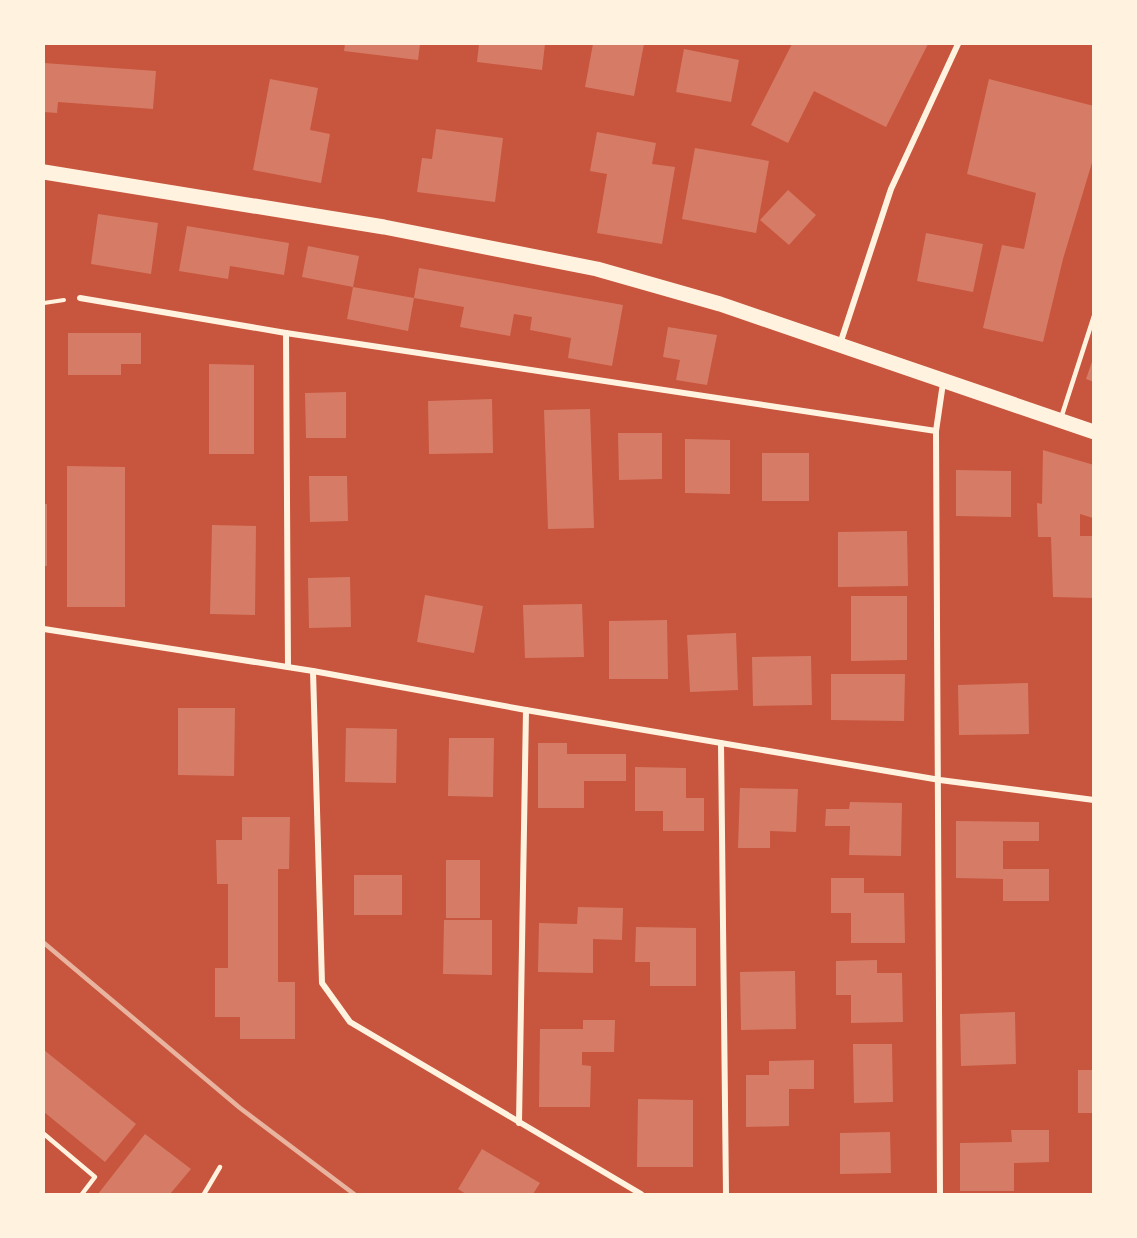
<svg xmlns="http://www.w3.org/2000/svg" width="1137" height="1238" font-family="'Work Sans',sans-serif">
	<style>
		.building { fill: #d67c66 }
		.lines { fill: none; stroke-linecap: round; stroke-linejoin: round }
		.path { stroke: #fff3e0; stroke-width: 4 }
		.service { stroke: #fff3e0; stroke-width: 4.5 }
		.minor { stroke: #fff3e0; stroke-width: 6 }
		.primary { stroke: #fff3e0; stroke-width: 15 }
		.rail { stroke: #e9b49f; stroke-width: 4.5 }
	</style>
	<rect width="100%" height="100%" fill="#c8553d"/>
	<g class="building">
		<path d="M345 44H420L418 60 344 51Z"/>
		<path d="M479 44H545L542 70 477 62Z"/>
		<path d="M593 44H644L634 96 585 87Z"/>
		<path d="M792 44H928L886 127 814 91 788 143 751 125Z"/>
		<path d="M684 49 739 60 731 102 676 92Z"/>
		<path d="M44 63 156 71 153 109 58 102 57 113 44 112Z"/>
		<path d="M270 79 318 88 310 130 330 134 321 183 253 170Z"/>
		<path d="M989 79 1094 106V156L1063 259 1043 342 983 328 1002 245 1024 249 1036 193 967 174Z"/>
		<path d="M436 129 503 138 495 202 417 192 422 158 432 159Z"/>
		<path d="M597 132 656 143 652 164 675 167 662 244 597 233 607 174 590 171Z"/>
		<path d="M695 148 769 161 756 233 682 219Z"/>
		<path d="M788 190 816 215 789 245 760 220Z"/>
		<path d="M98 214 158 223 151 274 91 264Z"/>
		<path d="M187 226 289 243 284 275 230 266 228 279 179 271Z"/>
		<path d="M926 233 983 244 973 292 917 281Z"/>
		<path d="M308 246 359 256 353 287 302 277Z"/>
		<path d="M419 268 623 305 612 366 568 358 571 338 530 330 532 317 514 314 510 336 460 327 464 307 414 298Z"/>
		<path d="M353 287 414 298 408 331 347 319Z"/>
		<path d="M668 327 717 335 707 385 676 380 680 360 663 357Z"/>
		<path d="M68 333H141V364H121V375H68Z"/>
		<path d="M1094 356V382L1086 379Z"/>
		<path d="M209 364 254 365V454H209Z"/>
		<path d="M346 392V438H306L305 393Z"/>
		<path d="M492 399 493 453 429 454 428 401Z"/>
		<path d="M590 409 594 528 548 529 544 410Z"/>
		<path d="M618 433H662V479L619 480Z"/>
		<path d="M685 439 730 440V494L685 493Z"/>
		<path d="M1043 450 1094 465V515L1093 518 1080 514V536H1094V598L1053 597 1051 537H1038L1037 503 1042 504Z"/>
		<rect x="762" y="453" width="47" height="48"/>
		<path d="M67 466 125 467V607H67Z"/>
		<path d="M956 470 1011 471V517L956 516Z"/>
		<path d="M309 476H347L348 521 310 522Z"/>
		<rect x="44" y="504" width="3" height="62"/>
		<path d="M212 525 256 526 255 615 210 614Z"/>
		<path d="M907 531 908 586 838 587V532Z"/>
		<path d="M350 577 351 627 309 628 308 578Z"/>
		<path d="M425 595 483 606 474 653 417 642Z"/>
		<path d="M851 596H907V660L851 661Z"/>
		<path d="M582 604 584 657 525 658 523 605Z"/>
		<path d="M667 620 668 679H609V621Z"/>
		<path d="M736 633 738 690 690 692 687 635Z"/>
		<path d="M811 656 812 705 753 706 752 657Z"/>
		<path d="M831 674H905L904 721 831 720Z"/>
		<path d="M1028 683 1029 734 959 735 958 685Z"/>
		<path d="M178 708H235L234 776 178 775Z"/>
		<path d="M346 728 397 729 396 783 345 782Z"/>
		<path d="M449 738H494L493 797 448 796Z"/>
		<path d="M538 743H567V754H626V781H584V808H538Z"/>
		<path d="M635 767 686 768V798H704V831H663V811H635Z"/>
		<path d="M740 788 798 789 796 832 770 831V848H738Z"/>
		<path d="M850 802 902 803 901 856 849 855 850 826H825L826 809H849Z"/>
		<path d="M242 817H290L289 869H278V982H295V1039H240V1017H215V968H228V884H217L216 840H242Z"/>
		<path d="M956 821 1039 822V841H1003V869H1049V901H1003V879L956 878Z"/>
		<rect x="446" y="860" width="34" height="58"/>
		<rect x="354" y="875" width="48" height="40"/>
		<path d="M831 878H864V893H904L905 943H851V913H831Z"/>
		<path d="M578 907 623 908 622 940 593 939V973L538 972 539 923 577 924Z"/>
		<path d="M444 920H492V975L443 974Z"/>
		<path d="M636 927 696 928V986H650V962H635Z"/>
		<path d="M877 960V973H902L903 1022 851 1023V995H836V961Z"/>
		<path d="M795 971 796 1029 741 1030 740 972Z"/>
		<path d="M1015 1012 1016 1064 961 1066 960 1014Z"/>
		<path d="M583 1020H615L614 1052H582V1065L591 1066 590 1107H539L540 1029H583Z"/>
		<path d="M853 1044H892L893 1102 854 1103Z"/>
		<path d="M44 1050 136 1124 105 1162 44 1112Z"/>
		<path d="M814 1060V1089H789V1126L746 1127V1075H769V1061Z"/>
		<rect x="1078" y="1070" width="16" height="43"/>
		<path d="M638 1099 693 1100V1167H637Z"/>
		<path d="M1011 1130H1049V1162L1014 1163V1191H960V1143L1012 1142Z"/>
		<path d="M890 1132 891 1173 840 1174V1133Z"/>
		<path d="M145 1134 191 1169 170 1194H98Z"/>
		<path d="M482 1149 540 1183 533 1194H466L458 1189Z"/>
	</g>
	<g class="lines">
		<path class="path" d="M44 303 64 300"/>
		<g class="service">
			<path d="M1061 418 1094 316"/>
			<path d="M44 1134 95 1177 82 1194"/>
			<path d="M204 1194 220 1167"/>
		</g>
		<g class="minor">
			<path d="M80 298 286 333 936 431"/>
			<path d="M286 333 288 667"/>
			<path d="M840 344 891 189 958 44"/>
			<path d="M44 629 313 671 526 710 940 780 1094 800"/>
			<path d="M313 671 322 983 350 1022 641 1194"/>
			<path d="M721 743 726 1194"/>
			<path d="M519 1123 526 710"/>
			<path d="M940 1194 936 431 943 383"/>
		</g>
		<path class="primary" d="M44 172 384 227 597 269 720 304 1094 432"/>
		<path class="rail" d="M44 943 240 1108 354 1194"/>
	</g>
	<rect width="1137" height="1238" fill="none" stroke="#fff3e0" stroke-width="90"/>
</svg>
